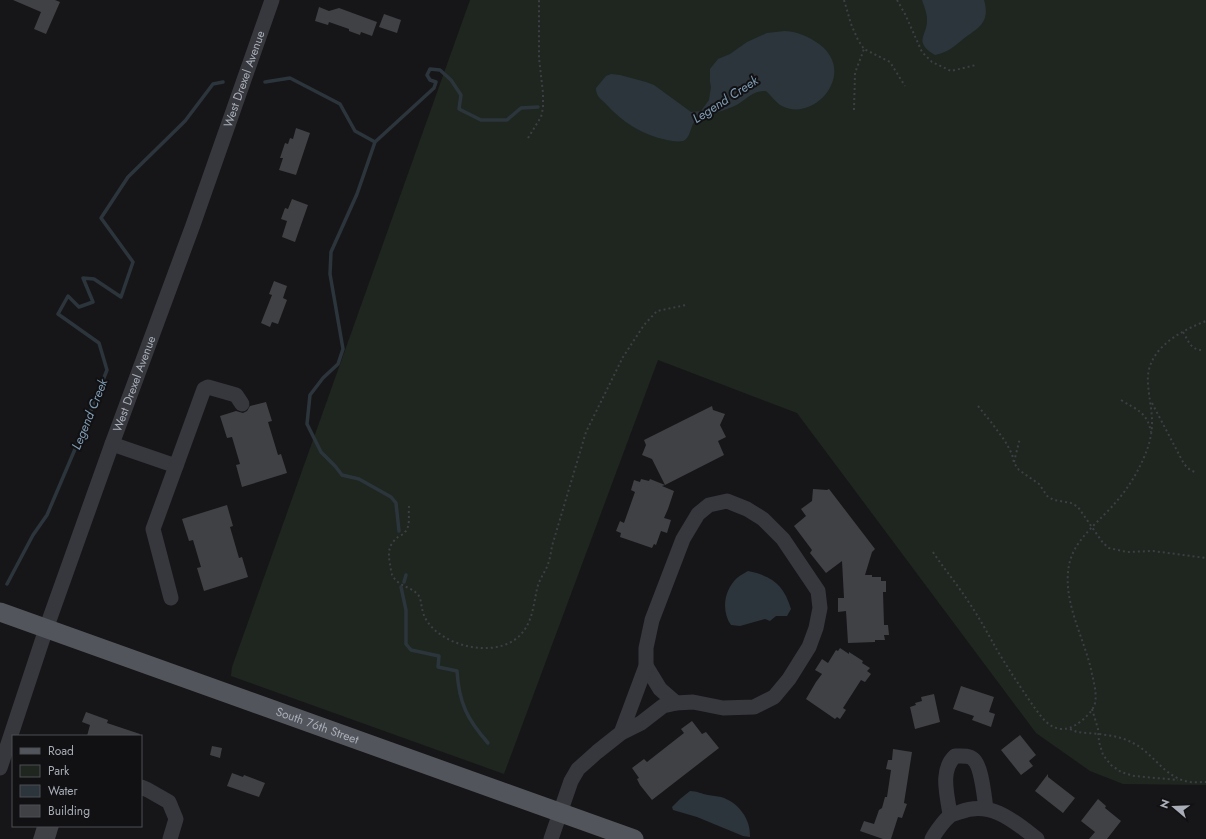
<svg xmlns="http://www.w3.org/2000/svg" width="1206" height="839" font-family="Jost,sans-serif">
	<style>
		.green { fill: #1e261f }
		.water { fill: #2c353c }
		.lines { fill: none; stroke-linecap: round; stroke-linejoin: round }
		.stream { stroke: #2c353c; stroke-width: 3.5 }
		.building { fill: #404145 }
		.path { stroke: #3d3f44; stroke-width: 2; stroke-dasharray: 2 3; stroke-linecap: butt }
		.minor { stroke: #37383d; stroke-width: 15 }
		.major { stroke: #53555c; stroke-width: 19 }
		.labels { text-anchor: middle; stroke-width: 4; stroke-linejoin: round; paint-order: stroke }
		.street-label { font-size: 12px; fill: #a8adb8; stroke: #111113 }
		.water-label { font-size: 13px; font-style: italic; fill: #7f9bb3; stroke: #111113 }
	</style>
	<rect width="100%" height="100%" fill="#161618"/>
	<path class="green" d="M470 0H1206V785L1123 784 1090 771 1036 733 797 413 658 360 504 774 231 676 232 667Z"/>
	<g class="water">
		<path d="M922 0H984C991 24 977 28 962 40 954 47 946 53 935 55 912 41 928 36 927 19 927 13 924 6 922 0Z"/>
		<path d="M785 31C798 32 808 36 819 44 858 73 814 123 782 106 775 102 772 96 766 91 749 91 746 102 732 107 720 112 707 115 695 121 690 126 691 138 683 141 678 142 672 141 667 140 642 135 622 122 605 103 600 98 596 96 596 88L606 76 611 74 620 75 646 82 654 85 691 112 701 111 709 100 711 87 710 82V69L718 59 730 54 747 42 767 33Z"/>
		<path d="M748 571C772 576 784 585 791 609L787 616H776L770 621 765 619 740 626 731 625C721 611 724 590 737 578 740 575 745 573 748 571Z"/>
		<path d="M690 791C697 791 702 794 708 795 712 796 717 796 721 797 738 802 751 819 750 837L743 836 697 817 673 810 672 807 680 799Z"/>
	</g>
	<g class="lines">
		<g class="stream">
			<path d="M265 82 290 78 340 104 355 131 375 142 434 88 436 82 430 80 427 75 430 69 440 70 451 80 461 95 459 109 481 120H507L521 108 538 107"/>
			<path d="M375 142 357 194 331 252 330 274 343 349 338 364 323 378 310 395 307 424 321 452 335 466 342 475 359 479 391 497 396 503 399 531"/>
			<path d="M404 582 406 575"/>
			<path d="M7 584 33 535 47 515 84 428 107 370 99 343 58 314 68 296 79 307 93 302 83 278 94 279 121 297 133 262 101 218 128 177 185 121 213 84 223 82"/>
			<path d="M401 587 406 610V644L411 650 439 656 438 667 457 671C459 703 467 719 488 743"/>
		</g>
	</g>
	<g class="building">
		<path d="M13 0H55L60 2 46 34 34 29 41 12Z"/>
		<path d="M319 7 329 11 339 8 377 22 372 36 361 32 360 35 349 31V29L329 22 328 25 315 21Z"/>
		<path d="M384 14 401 20 397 33 379 27Z"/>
		<path d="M296 128 310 133 296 175 279 170 283 158H280L285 143 288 144 290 138 293 139Z"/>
		<path d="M292 199 308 205 295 242 282 237 287 221 281 219 285 208 288 209Z"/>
		<path d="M274 281 287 286 283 298 287 300 278 324 272 322 270 327 261 323 272 295 269 294Z"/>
		<path d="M266 402 272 421 268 422 278 455 281 454 287 473 242 487 236 465 240 464 232 437 227 438 220 416 236 411 243 413 247 411 250 406Z"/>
		<path d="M712 406 713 410 725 414 720 425 726 437 718 441 724 455 665 485 652 459 642 455 646 445 644 440Z"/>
		<path d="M641 479 649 481 650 479 665 485 662 486 674 491 668 509 664 518 671 520 667 533 661 531 656 545 654 544 652 548 620 537 621 533 616 531 620 521 624 523 635 492 631 490 634 480 640 482Z"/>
		<path d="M813 489 827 490 829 489 875 549 872 552 865 575H872V577H881V581H886V592H883L884 625H888L889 635H884L885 640H875V642L848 643 846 611 838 612V598H844L842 561 826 573 810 553 812 550 794 526 806 516 801 509 812 501Z"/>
		<path d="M227 505 233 526 230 527 239 558 242 557 248 577 204 591 197 568 201 567 193 540 189 541 182 519Z"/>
		<path d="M840 648 849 654V652L863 661 862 663 870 668 867 671 871 674 865 682 861 680 843 708 846 710 840 719 837 717 835 719 806 699 816 682 822 674 815 670 822 659 828 663 836 650 838 651Z"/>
		<path d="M961 686 994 697 989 712 995 714 991 727 972 720 974 716 953 709Z"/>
		<path d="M934 694 940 722 915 729 910 707 916 705 915 703 922 701 921 697Z"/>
		<path d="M86 712 108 720 107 723 140 734 139 736H87L90 725 82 722Z"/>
		<path d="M692 721 702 734 706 732 719 748 652 800 640 785 637 779 639 778 632 768 644 759 647 762 684 733 681 729Z"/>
		<path d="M1020 735 1036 755 1029 761 1033 766 1021 775 1001 750Z"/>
		<path d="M212 746 222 748 220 758 210 755Z"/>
		<path d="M893 749 912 752 904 803 907 804 902 818 898 817 891 839H883L860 831 864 821 874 824 879 810 882 808 885 797H887L891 770 886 769 888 760H892Z"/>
		<path d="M232 773 243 777 244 775 265 783 259 797 227 786Z"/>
		<path d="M1048 774V777L1075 798 1063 813 1035 791Z"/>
		<path d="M1098 799 1106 806 1105 808 1121 821 1107 839H1089L1095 832 1081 821Z"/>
		<path d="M37 826H59L55 839H33Z"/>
	</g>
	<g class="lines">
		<g class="path">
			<path d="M844 0 851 24 858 40 864 49 890 62 905 86"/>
			<path d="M897 0 905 14 922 52 932 62 951 71 976 65"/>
			<path d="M854 110 855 73 864 49"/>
			<path d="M528 138 541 117 543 108V93L539 58V0"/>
			<path d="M1183 332C1188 340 1190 349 1201 350"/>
			<path d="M1121 400C1137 410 1147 412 1151 432"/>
			<path d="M1152 403 1184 464 1190 470 1195 472"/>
			<path d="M978 406 991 422 1005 441 1012 454 1014 463 1019 470 1039 484 1048 497 1054 500 1071 503 1078 507 1103 543 1109 548 1127 552 1153 551 1206 558"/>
			<path d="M1014 462 1020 438"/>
			<path d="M409 506C408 514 411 526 405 532 404 534 400 536 398 537 388 545 388 553 390 564 391 569 391 575 394 578 401 588 415 587 420 598 422 606 422 614 427 621 445 649 505 661 525 629 533 617 534 602 537 589 539 579 545 573 548 564 550 559 551 552 552 546L586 432 623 357 644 325 657 311 686 305"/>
			<path d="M933 552C944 569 957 584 968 601 979 617 988 634 997 650 1009 670 1021 688 1034 707 1041 716 1048 728 1061 729 1069 729 1073 727 1080 722 1086 717 1093 711 1095 703 1097 694 1094 683 1092 674 1085 638 1060 599 1070 561 1076 538 1101 520 1116 502 1130 486 1141 467 1148 447 1156 421 1150 409 1148 384 1145 350 1178 332 1206 321"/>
			<path d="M1092 709 1098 729 1099 742 1103 755 1111 765 1121 772 1134 776 1178 780"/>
			<path d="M1070 729 1077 732C1095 734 1117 734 1133 743 1153 753 1163 775 1185 781 1191 783 1199 782 1206 782"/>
		</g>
		<g class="minor">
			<path d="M112 444 176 466 204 389 208 387 236 395 242 404"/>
			<path d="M171 598 153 529 176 466"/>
			<path d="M646 666 660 689 676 703"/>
			<path id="s1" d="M0 768 46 629 112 444 193 225 272 0"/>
			<path d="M141 787 148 790 169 802 176 819 170 839"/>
			<path d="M950 815C948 797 939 771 955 756 961 756 969 755 973 759 982 766 984 797 986 808"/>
			<path d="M551 839 571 781 578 769 597 752 621 733 641 723 663 706 676 703 693 702 723 708 754 707 774 697 789 679 809 647 816 628 820 608 818 591 783 539 763 519 747 509 727 501 709 505 698 514 683 539 652 620 646 648V666L621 733"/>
			<path d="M932 839C935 833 945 819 951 815 954 814 957 813 960 812 991 800 1014 821 1037 839"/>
		</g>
		<path class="major" id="s2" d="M0 612 634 839"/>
	</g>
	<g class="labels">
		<g class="street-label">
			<text dy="4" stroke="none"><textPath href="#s1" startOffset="731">West Drexel Avenue</textPath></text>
			<text dy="4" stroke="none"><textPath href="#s1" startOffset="407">West Drexel Avenue</textPath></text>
			<text dy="4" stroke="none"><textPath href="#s2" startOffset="337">South 76th Street</textPath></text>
		</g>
		<g class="water-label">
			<text transform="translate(725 99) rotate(-33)" y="5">Legend Creek</text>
			<text transform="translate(89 414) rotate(-68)" y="5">Legend Creek</text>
		</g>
	</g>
	<rect x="12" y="735" width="130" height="92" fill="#111113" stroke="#4d4f55"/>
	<rect x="20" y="748" width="20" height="6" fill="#53555c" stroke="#4d4f55"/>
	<text x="48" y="755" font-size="12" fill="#a8adb8">Road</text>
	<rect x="20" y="765" width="20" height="12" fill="#1e261f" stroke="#4d4f55"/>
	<text x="48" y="775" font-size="12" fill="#a8adb8">Park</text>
	<rect x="20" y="785" width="20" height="12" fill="#2c353c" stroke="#4d4f55"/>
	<text x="48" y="795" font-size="12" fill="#a8adb8">Water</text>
	<rect x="20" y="805" width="20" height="12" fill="#404145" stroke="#4d4f55"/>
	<text x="48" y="815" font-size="12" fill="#a8adb8">Building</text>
	<g transform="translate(1174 807) rotate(289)" stroke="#111113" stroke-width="3" paint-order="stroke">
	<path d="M0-3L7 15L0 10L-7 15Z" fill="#a8adb8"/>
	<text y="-6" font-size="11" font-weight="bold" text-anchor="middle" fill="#a8adb8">N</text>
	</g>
</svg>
